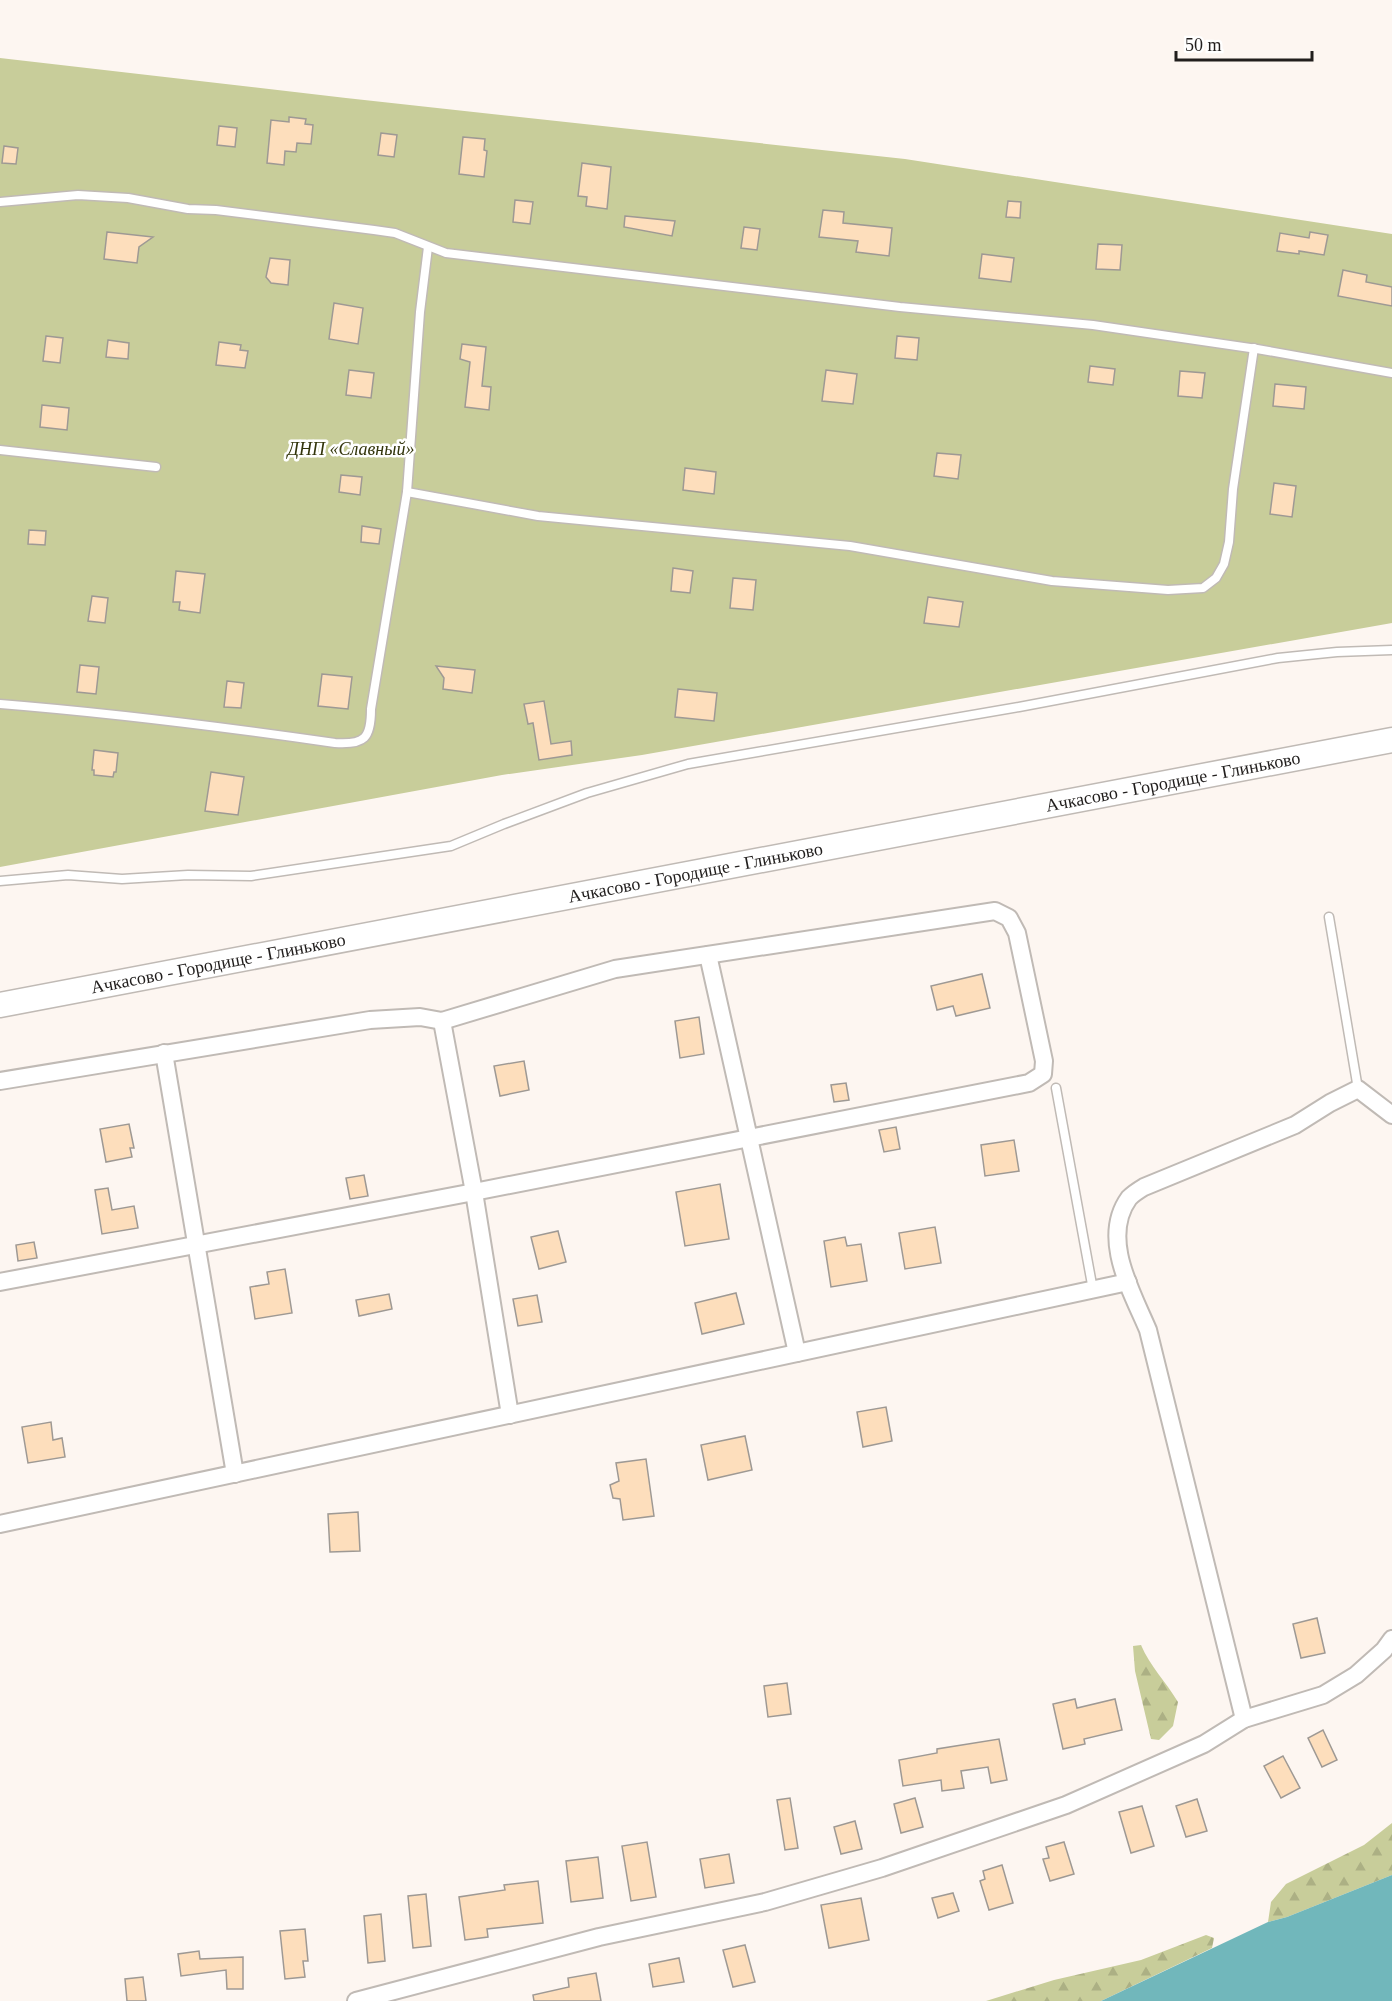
<svg xmlns="http://www.w3.org/2000/svg" width="1392" height="2001" font-family="Georgia,serif">
	<style>
		.green { fill: #c8cd9a }
		.forest { fill: url(#forest-firs) }
		.water { fill: #71b7bb }
		.building { fill: #fddebc; stroke: #9e9994; stroke-width: 1.5 }
		.lines { fill: none; stroke-linecap: round; stroke-linejoin: round }
		.lane-casing { stroke: #c0bab5; stroke-width: 11 }
		.street-casing { stroke: #c0bab5; stroke-width: 20 }
		.secondary-casing { stroke: #c0bab5; stroke-width: 27 }
		.lane { stroke: #fff; stroke-width: 8 }
		.street { stroke: #fff; stroke-width: 16 }
		.secondary { stroke: #fff; stroke-width: 24 }
		.labels { text-anchor: middle; stroke-width: 5; stroke-linejoin: round; paint-order: stroke }
		.park-label { font-size: 18px; font-style: italic; fill: #32340a; stroke: #fff }
		.street-label { font-size: 18px; fill: #211e1d; stroke: #fff }
	</style>
	<defs>
		<pattern id="forest-firs" width="22" height="20" patternUnits="userSpaceOnUse" patternTransform="scale(1.5)"><rect width="22" height="20" fill="#c8cd9a"/><path d="M5 1l3.5 6h-7zM16 11l3.5 6h-7z" fill="#acb084"/></pattern>
	</defs>
	<rect width="100%" height="100%" fill="#fdf6f1"/>
	<path class="green" d="M0 58 346 98 905 159 1392 234V623L642 755 502 775 0 867Z"/>
	<g class="forest">
		<path d="M1141 1645C1150 1666 1166 1682 1178 1702L1173 1726 1159 1740 1151 1739 1135 1671 1133 1646Z"/>
		<path d="M1392 1823V1875L1287 1917 1268 1922 1271 1902 1286 1884 1364 1845Z"/>
		<path d="M1206 1935 1214 1938 1212 1948 1101 2001H986L1054 1980 1141 1960Z"/>
	</g>
	<path class="water" d="M1392 1875V2001H1101L1268 1922 1287 1917Z"/>
	<g class="building">
		<path d="M289 117 306 119 305 124 313 125 311 144 297 143 296 152 285 151 284 165 267 163 271 120 289 122Z"/>
		<path d="M219 126 237 128 235 147 217 145Z"/>
		<path d="M381 133 397 135 394 157 378 155Z"/>
		<path d="M463 137 485 139 484 150 487 151 484 177 459 174Z"/>
		<path d="M4 146 18 148 16 164 2 163Z"/>
		<path d="M582 163 611 167 607 209 586 206 587 197 578 196Z"/>
		<path d="M515 200 533 202 530 224 513 222Z"/>
		<path d="M1008 201 1021 202 1020 218 1006 217Z"/>
		<path d="M823 210 844 212 843 223 892 228 889 256 856 252 858 241 819 237Z"/>
		<path d="M625 216 675 221 672 236 624 227Z"/>
		<path d="M744 227 760 229 757 250 741 248Z"/>
		<path d="M107 232 153 237 139 247 137 263 104 259Z"/>
		<path d="M1310 232 1328 235 1324 255 1299 251V254L1277 251 1280 233 1309 238Z"/>
		<path d="M1098 244 1122 245 1120 270 1096 269Z"/>
		<path d="M982 254 1014 258 1011 282 979 278Z"/>
		<path d="M270 258 290 260 288 285 271 283 266 277Z"/>
		<path d="M1343 270 1367 275 1366 282 1392 287V306L1338 296Z"/>
		<path d="M334 303 363 308 358 344 329 339Z"/>
		<path d="M46 336 63 338 60 363 43 361Z"/>
		<path d="M897 336 919 338 917 360 895 358Z"/>
		<path d="M108 340 129 343 128 359 106 357Z"/>
		<path d="M219 342 241 345 240 350 248 351 245 368 216 365Z"/>
		<path d="M462 344 486 347 482 386 491 387 489 410 465 407 470 362 460 359Z"/>
		<path d="M1090 366 1115 369 1113 385 1088 382Z"/>
		<path d="M349 370 374 373 371 398 346 395Z"/>
		<path d="M826 370 857 374 853 404 822 401Z"/>
		<path d="M1180 371 1205 373 1202 398 1178 396Z"/>
		<path d="M1275 384 1306 387 1304 409 1273 406Z"/>
		<path d="M42 405 69 408 67 430 40 427Z"/>
		<path d="M937 453 961 455 958 479 934 476Z"/>
		<path d="M685 468 716 472 714 494 683 490Z"/>
		<path d="M341 475 362 477 360 495 339 492Z"/>
		<path d="M1274 483 1296 486 1292 517 1270 514Z"/>
		<path d="M362 526 381 529 379 544 361 542Z"/>
		<path d="M29 530 46 531 45 545 28 544Z"/>
		<path d="M673 568 693 571 690 593 671 591Z"/>
		<path d="M176 571 205 574 200 613 179 610 180 602H173Z"/>
		<path d="M733 578 756 580 753 610 730 608Z"/>
		<path d="M92 596 108 598 105 623 88 621Z"/>
		<path d="M928 597 963 602 959 627 924 623Z"/>
		<path d="M80 665 99 667 96 694 77 692Z"/>
		<path d="M436 666 475 670 472 693 443 689 444 678Z"/>
		<path d="M322 674 352 677 348 709 318 706Z"/>
		<path d="M227 681 244 683 241 708 224 707Z"/>
		<path d="M678 689 717 693 714 721 675 717Z"/>
		<path d="M544 701 551 744 571 741 572 755 539 760 533 723 528 724 524 704Z"/>
		<path d="M94 750 118 753 116 772H114L113 777 94 775V770H92Z"/>
		<path d="M211 772 244 777 238 815 205 811Z"/>
		<path d="M982 974 990 1008 956 1016 953 1006 937 1010 931 986Z"/>
		<path d="M699 1017 704 1054 680 1058 675 1021Z"/>
		<path d="M524 1061 529 1090 500 1096 494 1066Z"/>
		<path d="M846 1083 849 1100 834 1102 831 1085Z"/>
		<path d="M129 1124 134 1148H130L132 1157 106 1162 100 1129Z"/>
		<path d="M896 1127 900 1149 884 1152 879 1130Z"/>
		<path d="M1014 1140 1019 1171 985 1176 981 1145Z"/>
		<path d="M364 1175 368 1196 350 1199 346 1178Z"/>
		<path d="M720 1184 729 1239 685 1246 676 1192Z"/>
		<path d="M108 1188 112 1210 134 1206 138 1228 102 1234 95 1190Z"/>
		<path d="M935 1227 941 1263 905 1269 899 1233Z"/>
		<path d="M558 1231 566 1262 539 1269 531 1237Z"/>
		<path d="M845 1237 847 1246 861 1244 867 1281 831 1287 824 1241Z"/>
		<path d="M34 1242 37 1258 18 1261 16 1245Z"/>
		<path d="M285 1269 292 1313 255 1319 250 1287 269 1284 267 1272Z"/>
		<path d="M736 1293 744 1324 702 1334 695 1303Z"/>
		<path d="M389 1294 392 1309 359 1316 356 1300Z"/>
		<path d="M537 1295 542 1322 518 1326 513 1299Z"/>
		<path d="M886 1407 892 1441 863 1447 857 1412Z"/>
		<path d="M51 1422 53 1440 62 1438 65 1457 28 1463 22 1427Z"/>
		<path d="M745 1436 752 1470 708 1480 701 1445Z"/>
		<path d="M646 1459 654 1516 623 1520 620 1499 613 1498 610 1485 619 1481 616 1463Z"/>
		<path d="M358 1512 360 1551 330 1552 328 1514Z"/>
		<path d="M1317 1618 1325 1653 1301 1658 1293 1624Z"/>
		<path d="M787 1683 791 1714 768 1717 764 1686Z"/>
		<path d="M1075 1699 1077 1708 1115 1699 1122 1730 1084 1739 1085 1744 1063 1749 1053 1704Z"/>
		<path d="M1323 1730 1337 1760 1322 1767 1308 1738Z"/>
		<path d="M999 1739 1007 1780 991 1783 988 1767 961 1771 964 1788 942 1791 941 1780 903 1786 899 1760 937 1753V1749Z"/>
		<path d="M1283 1756 1300 1788 1281 1798 1264 1766Z"/>
		<path d="M790 1798 798 1848 785 1850 777 1800Z"/>
		<path d="M915 1798 923 1827 901 1833 894 1804Z"/>
		<path d="M1197 1799 1207 1831 1186 1837 1176 1806Z"/>
		<path d="M1142 1806 1154 1846 1131 1853 1119 1812Z"/>
		<path d="M855 1821 862 1849 841 1854 834 1827Z"/>
		<path d="M647 1842 656 1897 631 1901 622 1846Z"/>
		<path d="M1064 1842 1074 1874 1050 1881 1043 1859 1049 1858 1046 1847Z"/>
		<path d="M729 1854 734 1883 705 1888 700 1859Z"/>
		<path d="M598 1857 603 1898 571 1902 566 1861Z"/>
		<path d="M1002 1865 1013 1903 989 1910 980 1881 985 1879 983 1871Z"/>
		<path d="M538 1881 543 1923 487 1929 488 1937 465 1940 459 1897 505 1890 504 1885Z"/>
		<path d="M953 1893 959 1911 938 1918 932 1898Z"/>
		<path d="M426 1894 431 1946 413 1948 408 1896Z"/>
		<path d="M861 1898 869 1940 829 1948 821 1905Z"/>
		<path d="M381 1914 385 1961 368 1963 364 1916Z"/>
		<path d="M305 1929 308 1961H303L305 1977 285 1979 280 1931Z"/>
		<path d="M745 1945 755 1982 733 1987 723 1950Z"/>
		<path d="M199 1951 200 1959 243 1957V1989H227L226 1970 181 1976 178 1954Z"/>
		<path d="M679 1958 684 1982 653 1987 649 1964Z"/>
		<path d="M596 1973 601 2001H534L533 1995 569 1987 568 1978Z"/>
		<path d="M143 1977 146 2001H127L125 1979Z"/>
	</g>
	<g class="lines">
		<defs>
			<g id="lane">
				<path d="M0 202 78 195 128 198 188 209 216 210 374 230 395 233 446 253 900 307 1093 325 1257 349 1392 373"/>
				<path d="M0 450 156 467"/>
				<path d="M407 492 538 516 850 546 1052 581 1168 590 1203 588 1216 578 1224 564 1229 542 1233 489 1254 348"/>
				<path d="M0 704C112 713 224 727 335 743 365 745 371 738 371 709L407 492 420 312 428 247"/>
				<path d="M0 881 68 875 122 879 188 875 251 876 451 846 504 824 587 793 688 764 1019 707 1278 658 1337 652 1392 650"/>
				<path d="M1329 917 1358 1089"/>
				<path d="M1056 1088 1093 1290"/>
			</g>
			<g id="street">
				<path d="M708 955 797 1353"/>
				<path d="M442 1021 474 1192 510 1415"/>
				<path d="M164 1053 235 1474"/>
				<path d="M0 1081 370 1020 420 1017 442 1021 615 969 995 911 1009 918 1017 933 1044 1061 1043 1074 1029 1083 474 1192 0 1282"/>
				<path d="M0 1524 1128 1282"/>
				<path d="M1244 1719 1148 1330C1132 1292 1100 1238 1129 1198 1133 1194 1139 1190 1144 1187L1295 1125 1330 1103 1358 1089 1392 1115"/>
				<path d="M356 2001 599 1937 765 1902 882 1868 1066 1805 1204 1744 1244 1719 1323 1695 1356 1675 1384 1650 1392 1639"/>
			</g>
			<g id="secondary">
				<path id="s1" d="M0 1005 1392 740"/>
			</g>
		</defs>
		<use href="#lane" class="lane-casing"/>
		<use href="#street" class="street-casing"/>
		<use href="#secondary" class="secondary-casing"/>
		<use href="#lane" class="lane"/>
		<use href="#street" class="street"/>
		<use href="#secondary" class="secondary"/>
	</g>
	<g class="labels">
		<g class="park-label">
			<text x="351" y="455">ДНП «Славный»</text>
		</g>
		<g class="street-label">
			<text dy="6" stroke="none"><textPath href="#s1" startOffset="1194">Ачкасово - Городище - Глиньково</textPath></text>
			<text dy="6" stroke="none"><textPath href="#s1" startOffset="708">Ачкасово - Городище - Глиньково</textPath></text>
			<text dy="6" stroke="none"><textPath href="#s1" startOffset="222">Ачкасово - Городище - Глиньково</textPath></text>
		</g>
	</g>
	<path d="M1176 51v9h136v-9" fill="none" stroke="#211e1d" stroke-width="3"/>
	<text x="1185" y="51" font-size="18" fill="#211e1d" stroke="#ffffff" stroke-width="4.5" paint-order="stroke">50 m</text>
</svg>
